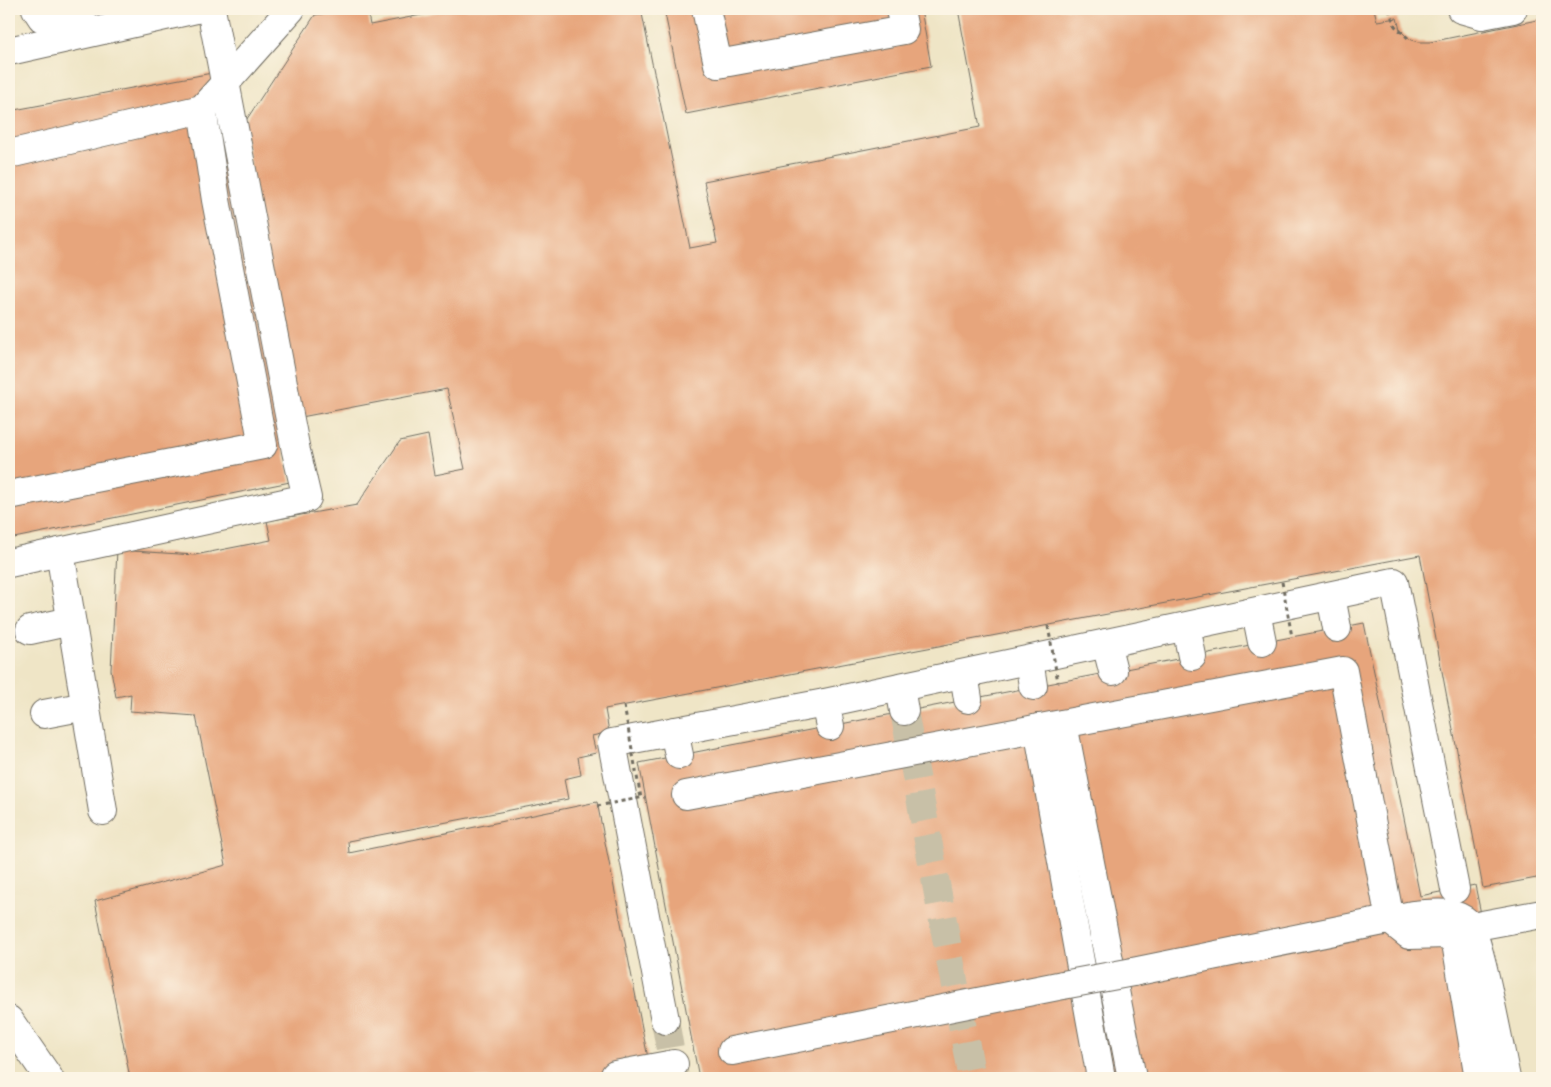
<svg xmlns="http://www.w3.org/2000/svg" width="1551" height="1087" font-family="Delius,sans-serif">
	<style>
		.building { fill: #e7a57c }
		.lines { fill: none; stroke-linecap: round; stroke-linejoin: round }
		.minor-tunnel { stroke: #c8c0a7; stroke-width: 28; stroke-dasharray: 28 14; stroke-linecap: butt }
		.minor-casing { stroke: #706c61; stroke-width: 30 }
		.path { stroke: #706c61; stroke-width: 3; stroke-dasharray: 4 4; stroke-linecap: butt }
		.minor { stroke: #fff; stroke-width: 28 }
		.minor-bridge-casing { stroke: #706c61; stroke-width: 30; stroke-linecap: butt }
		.path-bridge { stroke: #706c61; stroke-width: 3; stroke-dasharray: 4 4; stroke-linecap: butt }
		.minor-bridge { stroke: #fff; stroke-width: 28 }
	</style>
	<rect width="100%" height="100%" fill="#fcf5e5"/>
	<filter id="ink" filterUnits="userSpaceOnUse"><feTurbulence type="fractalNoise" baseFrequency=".02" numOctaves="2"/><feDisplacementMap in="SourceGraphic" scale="10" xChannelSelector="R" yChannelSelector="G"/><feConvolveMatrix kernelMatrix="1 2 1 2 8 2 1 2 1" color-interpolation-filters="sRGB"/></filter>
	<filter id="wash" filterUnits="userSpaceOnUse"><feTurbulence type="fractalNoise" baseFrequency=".0096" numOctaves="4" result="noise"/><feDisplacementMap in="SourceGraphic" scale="20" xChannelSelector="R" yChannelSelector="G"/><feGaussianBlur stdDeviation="1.12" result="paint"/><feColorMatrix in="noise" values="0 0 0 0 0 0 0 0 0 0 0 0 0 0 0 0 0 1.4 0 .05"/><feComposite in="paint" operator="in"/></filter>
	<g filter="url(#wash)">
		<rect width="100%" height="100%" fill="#efe5c6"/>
		<g id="blocks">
			<g class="building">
				<path d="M352 9H367L370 25 452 9H641L690 248 717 243 704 181 980 127 958 9H1374L1377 21 1397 18 1400 30 1409 39 1419 42H1430L1542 19V877L1483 888 1420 555 605 709 609 732 592 736 596 753 578 757 581 775 564 779 568 799 348 841 349 853 597 802 652 1078H130L95 901 226 865 196 716 130 711 131 694 116 697 111 670 117 550 195 555 271 540 267 521 357 505 400 441 428 435 435 475 465 469 447 389 296 418 243 125 315 15Z"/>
				<path d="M664 9H921L931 66 686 114Z"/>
				<path d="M212 73 290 482 9 539V111Z"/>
				<path d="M1364 623 1420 896 1475 885 1515 1078H699L639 763Z"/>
			</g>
		</g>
	</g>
	<g filter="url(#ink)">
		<use href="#blocks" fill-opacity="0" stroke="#706c61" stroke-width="1"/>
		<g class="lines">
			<g class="minor-tunnel">
				<path d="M904 711 972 1078"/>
				<path d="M665 1020 675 1078"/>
			</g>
			<defs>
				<g id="minor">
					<path d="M36 9 42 18 67 26 89 27"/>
					<path d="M706 9 718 64 904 30 900 9"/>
					<path d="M1461 9 1482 15 1513 9"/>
					<path d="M9 51 196 9"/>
					<path d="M9 154 202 109 291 9"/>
					<path d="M9 495 263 445 216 200 202 109"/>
					<path d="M60 552 103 811"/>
					<path d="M9 563 307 498 296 451 211 9"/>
					<path d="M1331 596 1337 628"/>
					<path d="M1256 612 1262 642"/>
					<path d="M1186 627 1192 656"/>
					<path d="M30 630 71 621"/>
					<path d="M1106 643 1113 671"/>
					<path d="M1029 660 1033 686"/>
					<path d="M964 674 968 699"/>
					<path d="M900 687 904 711"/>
					<path d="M825 703 830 726"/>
					<path d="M44 714 86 706"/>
					<path d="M1063 724 1132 1078"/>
					<path d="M1038 728 1101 1078"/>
					<path d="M674 731 679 755"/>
					<path d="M686 795 1343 671 1390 920 1409 935 1447 934 1456 943 1479 1078"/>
					<path d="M1482 925 1542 914"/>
					<path d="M1133 972 1413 915C1430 914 1453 909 1468 923 1479 934 1501 1055 1506 1078"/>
					<path d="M9 1020 49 1078"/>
					<path d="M665 1020 612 743 825 703 1394 582 1455 889"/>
					<path d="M732 1051 1063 985"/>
					<path d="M615 1075 674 1064"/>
				</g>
			</defs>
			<use href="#minor" class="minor-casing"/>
			<path class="path" d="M1389 9 1395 26 1409 39"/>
			<use href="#minor" class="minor"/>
			<defs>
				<path id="minor-bridge" d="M1063 985 1133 972"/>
			</defs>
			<use href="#minor-bridge" class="minor-bridge-casing"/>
			<g class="path-bridge">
				<path d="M1282 582 1292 637"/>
				<path d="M1048 626 1058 682"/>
				<path d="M624 706 641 798"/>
				<path d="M597 806 645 797"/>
			</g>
			<use href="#minor-bridge" class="minor-bridge"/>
		</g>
	</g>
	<rect width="1551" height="1087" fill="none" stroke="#fcf5e5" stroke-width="30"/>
</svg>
